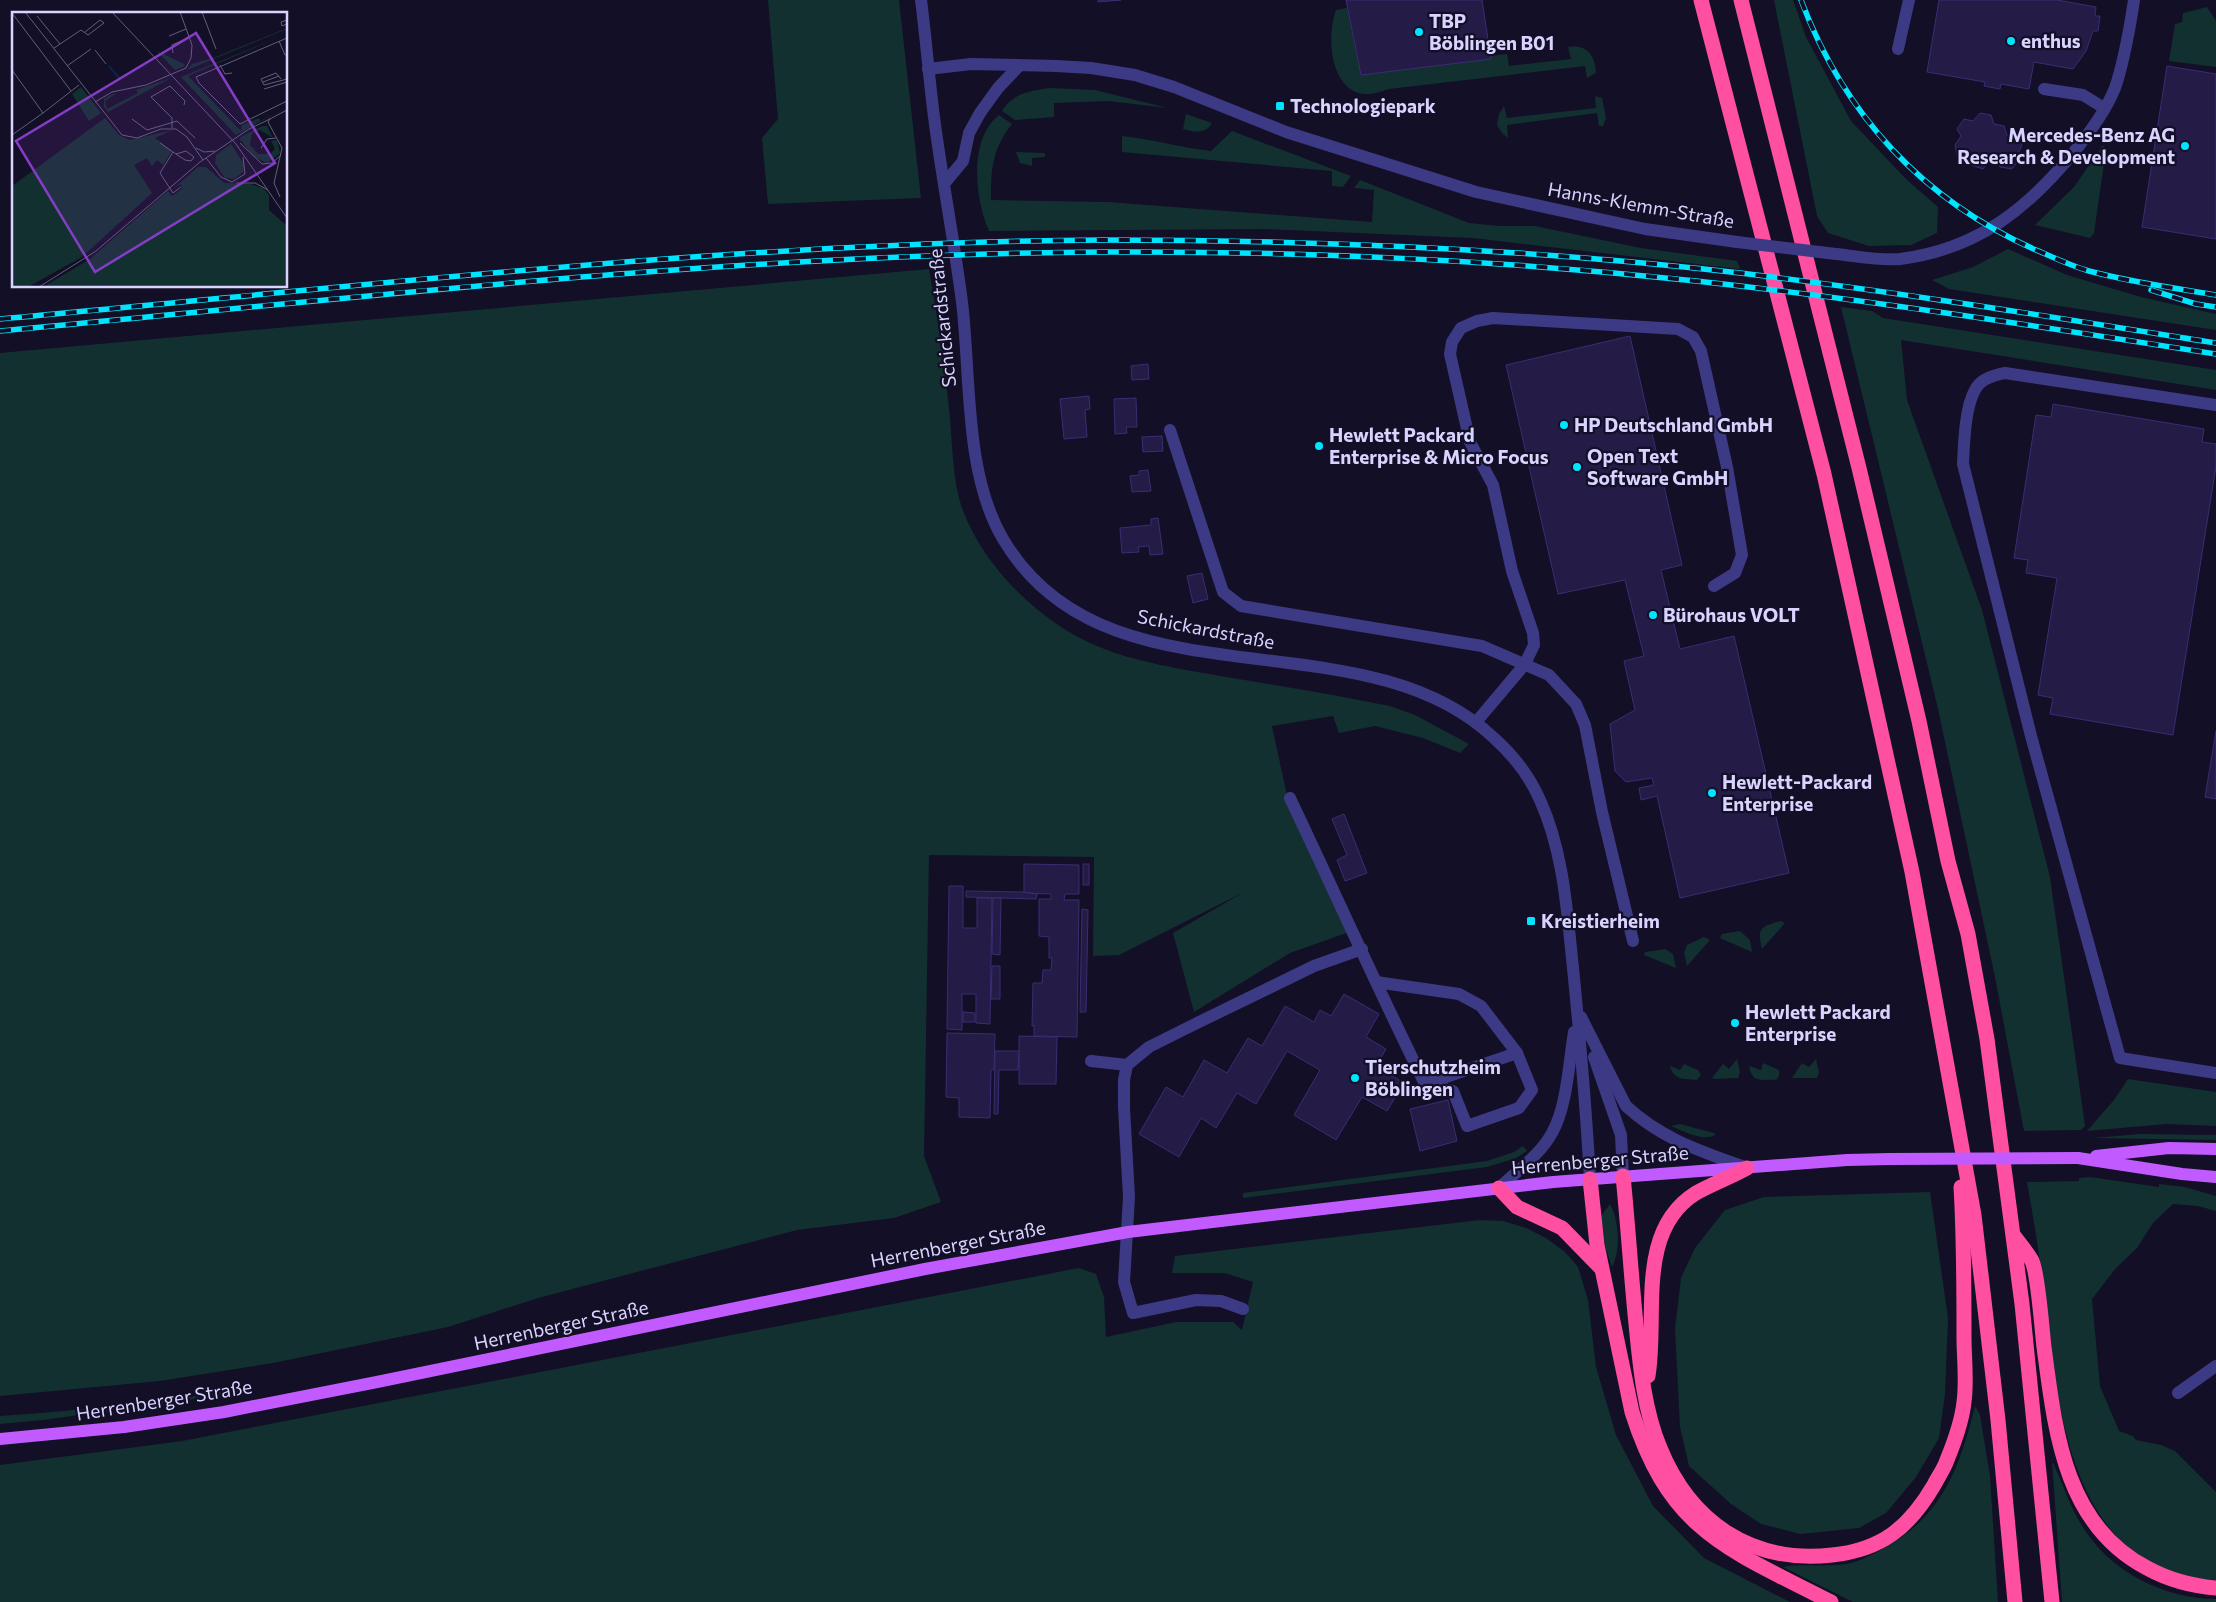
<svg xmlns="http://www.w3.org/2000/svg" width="2216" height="1602" font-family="Commissioner,sans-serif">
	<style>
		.green { fill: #12302f }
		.building { fill: #241b47; stroke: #3b2d73 }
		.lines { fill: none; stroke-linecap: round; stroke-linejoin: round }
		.minor { stroke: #3d3a85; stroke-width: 12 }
		.major { stroke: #c25bff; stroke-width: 12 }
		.highway { stroke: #ff4fa3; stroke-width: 15 }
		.rail-casing { stroke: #00e5ff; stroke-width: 5.5 }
		.rail { stroke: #130f26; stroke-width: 4; stroke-dasharray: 11; stroke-linecap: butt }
		.minor-bridge { stroke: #3d3a85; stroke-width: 12 }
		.major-bridge { stroke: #c25bff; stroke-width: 12 }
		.poi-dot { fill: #00e5ff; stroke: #130f26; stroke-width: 2 }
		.labels { text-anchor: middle; stroke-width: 4.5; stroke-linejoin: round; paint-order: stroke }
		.poi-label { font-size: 19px; font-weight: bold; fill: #d9d4ff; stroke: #130f26; text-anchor: start }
		.street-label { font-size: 19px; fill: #d9d4ff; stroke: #130f26 }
		.inset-river { fill: none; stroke: #0c2248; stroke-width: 2.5 }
		.inset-road { fill: none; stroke: #625e7d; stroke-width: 1 }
		.view { fill: #843dc5; fill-opacity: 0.15; stroke: #843dc5; stroke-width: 2.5 }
		.inset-edge { fill: none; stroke: #d9d4ff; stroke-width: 2.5 }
	</style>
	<rect width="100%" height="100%" fill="#130f26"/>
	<g class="green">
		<path d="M768 0H899L921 198 768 204 762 138 778 119Z"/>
		<path d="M1774 0H1793L1806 37 1851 121 1906 179 1938 207 1937 233 1911 245 1869 246 1828 233 1817 216Z"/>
		<path d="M2207 7 2216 21V67L2169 61 2175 24 2182 22 2183 13Z"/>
		<path d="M1347 8 1361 75 1490 59V56L1507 54 1509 66 1571 59 1568 47C1587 44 1595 55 1596 73L1587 78 1585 66 1389 89C1380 92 1369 96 1358 93 1329 83 1327 34 1336 10Z"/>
		<path d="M1049 88 1095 90 1168 108 1108 101 1054 103V117L1015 120 1002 111C1013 93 1030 91 1049 88Z"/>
		<path d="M1595 96 1602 98 1606 118 1603 126H1599L1597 113 1507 125 1508 138 1502 133 1497 125 1499 114 1504 106 1507 118 1596 108Z"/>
		<path d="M1186 114 1212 123C1205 135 1194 132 1183 129Z"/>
		<path d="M999 115 1012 124C992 150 991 168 991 200L1108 202 1372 222 1374 190 1354 188 1360 180 1469 223 1499 226H1535L1641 248 1737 261 1740 269 1473 238 1263 229 989 231C975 200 968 139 999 115Z"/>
		<path d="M1232 131 1351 176 1343 187 1332 186V171L1122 152V136C1153 139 1181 148 1211 151Z"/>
		<path d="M2103 145 2106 150 2094 233 2090 238 2035 225 2074 187Z"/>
		<path d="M1016 152 1045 153V157L1032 158V166L1020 163Z"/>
		<path d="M2008 249 2067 275 2141 297 2216 314V330L1949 289 1932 280 1973 267Z"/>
		<path d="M929 269C937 315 944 361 949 408 952 437 952 470 959 498 976 560 1038 622 1097 646 1137 663 1183 669 1226 677 1281 686 1335 695 1390 706L1415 715 1469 744 1460 753 1423 738 1375 726 1339 733 1333 716 1272 726 1289 805 1352 931 1290 953 1194 1012 1173 933 1244 892 1119 955 1093 956 1094 857 929 855 924 1156 941 1202 894 1218 797 1230 538 1298 448 1327 273 1363 160 1381 0 1396V353Z"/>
		<path d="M1841 307 1872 311 1883 318 2216 370V390L1901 340 1907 400 1982 610 2050 877 2085 1126 2081 1130 2024 1131 1995 977 1938 709Z"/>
		<path d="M1780 921 1785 923 1762 949C1757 928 1760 927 1780 921Z"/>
		<path d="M1740 931 1750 940 1752 952 1720 938 1722 934Z"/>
		<path d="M1704 937 1710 940 1687 966 1684 953 1687 945Z"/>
		<path d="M1665 949 1673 954 1676 968 1644 955 1645 952Z"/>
		<path d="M1737 1059 1740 1072 1738 1078 1715 1079 1712 1078 1723 1064 1729 1069Z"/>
		<path d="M1816 1059 1819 1073 1817 1078H1792L1802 1063 1809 1067Z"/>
		<path d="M1763 1063 1779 1070V1076L1776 1080C1760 1079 1753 1084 1749 1066L1761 1070Z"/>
		<path d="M1684 1064 1698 1070 1701 1075 1697 1080C1685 1079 1673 1080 1670 1066L1680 1070Z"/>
		<path d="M2128 1079 2216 1092V1126L2166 1124 2087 1131 2114 1100Z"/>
		<path d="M1680 1124 1714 1133 1716 1134C1705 1143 1683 1131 1671 1126Z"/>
		<path d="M2140 1134 2216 1135V1140L2093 1138Z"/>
		<path d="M1523 1146 1527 1151 1516 1158 1487 1167 1243 1198V1193L1487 1161 1514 1152Z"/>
		<path d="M2090 1177 2159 1187V1184L2185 1187 2216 1196V1211L2198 1206 2173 1204 2153 1223 2137 1248 2116 1268 2092 1299 2100 1386 2119 1431 2133 1436 2136 1440 2161 1445 2175 1451 2216 1492V1580C2072 1574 2058 1411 2045 1302 2041 1262 2034 1222 2027 1182L2079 1181V1178Z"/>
		<path d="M1930 1192 1948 1318 1945 1394 1939 1438 1916 1477 1886 1513 1859 1528 1800 1534 1761 1524 1731 1504 1689 1466 1680 1427 1675 1329 1681 1278 1695 1248 1725 1210 1764 1197Z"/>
		<path d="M1610 1204C1619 1220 1621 1250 1612 1267L1605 1246 1601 1216Z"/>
		<path d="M1480 1220 1503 1221 1526 1228 1546 1238 1565 1252 1578 1267 1588 1300 1596 1367 1616 1435 1653 1506 1704 1558 1790 1602H0V1465L182 1441 1079 1268 1096 1274 1104 1297 1106 1337 1176 1322H1233L1242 1330 1253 1282 1225 1273H1172L1175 1256Z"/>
		<path d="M252 1387V1391L43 1420 0 1424V1416C85 1410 168 1402 252 1387Z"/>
		<path d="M1975 1406 1980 1415 1990 1476 1998 1602H1853L1783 1567C1801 1563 1829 1568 1851 1563 1863 1560 1875 1553 1886 1547 1943 1515 1960 1466 1975 1406Z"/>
		<path d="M2052 1461C2063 1483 2069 1506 2083 1527 2110 1572 2165 1599 2216 1599V1602H2062Z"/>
	</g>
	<g class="building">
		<path d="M1098 0H1121L1098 2Z"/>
		<path d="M1346 0H1482L1491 59 1361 75Z"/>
		<path d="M1939 0H2057L2096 7 2095 16H2100L2098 31H2093L2086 51 2073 69 2034 62 2029 89 2001 84 2000 89 1984 86 1985 82 1927 72Z"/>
		<path d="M2167 66 2216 74V239L2142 227Z"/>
		<path d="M1980 113 1991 115 1994 124 2004 126 2007 135H2018L2022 146 2019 151 2021 157 2012 169 2000 167 1996 160H1989L1983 169 1971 165 1968 156 1957 155 1955 145 1961 136 1957 129 1964 119 1973 121Z"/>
		<path d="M1630 336 1682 565 1661 570 1680 649 1734 636 1789 873 1680 898 1657 796 1641 800 1639 788 1654 785 1652 778 1626 782 1615 771 1610 724 1635 710 1624 661 1644 656 1625 580 1558 594 1506 365Z"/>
		<path d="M1148 364 1149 379 1132 380 1131 366Z"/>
		<path d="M1089 396 1090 409 1085 410 1087 437 1064 439 1060 399Z"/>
		<path d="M1136 398 1137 427H1126L1127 433 1115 434 1114 399Z"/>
		<path d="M2053 404 2204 429 2202 442 2216 444V466L2173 735 2050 714 2053 698 2038 695 2057 578 2026 573 2028 560 2014 558 2036 415 2051 417Z"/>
		<path d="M1162 436 1163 451 1143 452 1142 437Z"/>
		<path d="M1148 470 1151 491 1132 492 1130 476 1139 475V471Z"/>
		<path d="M1158 518 1163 554 1150 555 1149 546 1138 547 1139 552 1122 553 1120 528 1151 525V519Z"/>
		<path d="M1202 573 1208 599 1193 603 1187 576Z"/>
		<path d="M2216 731V799L2205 797Z"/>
		<path d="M1344 814 1367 873 1345 881 1337 860 1347 855 1332 819Z"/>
		<path d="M1024 864 1079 865V894H1065L1064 900H1079L1077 1037 1034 1036V1025L1032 1026 1033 983H1042L1043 970H1051L1052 958H1049V937L1039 936V899H1051V894L1024 893Z"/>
		<rect x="1083" y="864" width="6" height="21"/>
		<path d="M949 886H963V928H977V898H992L990 1024 976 1023V994H962V1030L947 1029Z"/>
		<path d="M966 891 1023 892 1037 894 1036 899 966 897Z"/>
		<path d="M993 898H1001L1000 955 992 954Z"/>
		<path d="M1082 909 1088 910 1086 1012H1080Z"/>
		<path d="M992 966H1000V999H991Z"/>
		<path d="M1344 994 1379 1014 1366 1037 1386 1049 1376 1066 1404 1083 1387 1111 1362 1097 1336 1140 1294 1115 1320 1070 1287 1051 1256 1104 1237 1093 1216 1128 1201 1118 1179 1157 1139 1134 1166 1087 1183 1097 1204 1060 1227 1073 1248 1038 1262 1046 1285 1006 1314 1022 1320 1010 1331 1016Z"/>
		<path d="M963 1012 975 1013V1022H963Z"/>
		<path d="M947 1033 995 1034 994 1070H991L990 1118 959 1117V1098L946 1097Z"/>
		<path d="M1019 1036 1057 1037 1056 1084H1019Z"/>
		<path d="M995 1051H1019L1018 1070H999L998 1114H994Z"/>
		<path d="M1448 1100 1457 1141 1420 1151 1410 1109Z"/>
	</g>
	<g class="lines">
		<g class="minor">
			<path d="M921 0C926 39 929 78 934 117 942 179 954 240 962 302 971 377 964 473 1003 539 1106 714 1360 611 1494 738 1513 755 1530 777 1540 800 1564 853 1567 912 1573 968 1580 1038 1586 1108 1590 1179"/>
			<path d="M1898 49 1909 0"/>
			<path d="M928 69 971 64 1056 66 1091 68 1135 75 1174 87 1286 132 1476 192 1645 229 1737 242"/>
			<path d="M2044 89 2083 95 2104 108"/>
			<path d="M944 184 963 161 969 133 980 113 998 88 1019 66"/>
			<path d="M1836 254C1856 256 1880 261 1900 259 1979 249 2030 207 2078 147 2093 128 2110 105 2117 82 2125 55 2130 27 2134 0"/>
			<path d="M2216 405 2005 373C1994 375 1980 379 1975 390 1965 407 1964 443 1963 464L2031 736 2120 1058 2216 1073"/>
			<path d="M1170 430 1223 592 1241 606 1482 646 1549 675 1576 704 1585 725 1602 812 1633 941"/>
			<path d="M1477 721 1525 664 1534 645 1533 633 1512 571 1493 485 1470 442 1450 354 1452 342 1461 328 1477 321 1493 318 1678 329 1693 337 1701 351 1727 467 1742 555 1735 573 1714 586"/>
			<path d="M1290 798C1335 893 1378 989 1425 1084L1453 1091 1467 1126 1519 1108 1532 1090 1517 1053 1481 1006 1459 994 1376 982"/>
			<path d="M1581 1017 1626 1106C1663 1140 1701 1151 1747 1168"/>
			<path d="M1594 1057 1621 1135 1623 1176"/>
			<path d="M1091 1061 1127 1065"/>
			<path d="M1425 1084 1517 1053"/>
			<path d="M1499 1188C1517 1171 1540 1155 1552 1133 1567 1107 1569 1062 1574 1032"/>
			<path d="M1243 1309 1221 1301 1196 1300 1133 1313 1124 1282 1129 1197 1124 1108V1080L1127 1065 1149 1047 1191 1026 1314 966 1362 949"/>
			<path d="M2178 1393 2216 1366"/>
		</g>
		<g class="major">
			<path d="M2096 1156 2169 1148 2216 1149"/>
			<path d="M2078 1158 2182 1174 2216 1177"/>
			<path d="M0 1439 124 1427 224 1412 377 1382 925 1269 1128 1232 1553 1182 1847 1160 1890 1159"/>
		</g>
		<g class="highway">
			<path d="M1701 0 1824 474 1912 872 1974 1215 1998 1420 2015 1602"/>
			<path d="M1741 0 1859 468 1919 721 1948 861 1968 934 1987 1039 2022 1304 2052 1602"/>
			<path d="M1623 1176C1628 1225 1631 1275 1636 1324 1640 1365 1644 1410 1660 1448 1690 1522 1751 1564 1832 1555 1881 1550 1909 1528 1934 1485 1938 1477 1944 1469 1947 1460 1954 1443 1962 1421 1964 1402 1967 1381 1964 1358 1964 1337 1964 1287 1964 1237 1961 1187"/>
			<path d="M1590 1179 1597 1245 1632 1412C1670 1532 1728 1549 1831 1602"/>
			<path d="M1499 1188 1517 1207 1562 1228 1600 1267"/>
			<path d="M2014 1236C2020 1244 2027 1252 2032 1261 2038 1273 2042 1330 2044 1347 2055 1430 2064 1525 2147 1568 2169 1580 2191 1586 2216 1588"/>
			<path d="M1648 1376C1658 1316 1635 1231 1696 1193 1712 1184 1731 1177 1747 1168"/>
		</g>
		<defs>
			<g id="rail">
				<path d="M1801 0C1844 115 1924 201 2036 250 2053 257 2071 266 2089 271 2130 282 2174 288 2216 295"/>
				<path d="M2151 290 2196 304 2216 307"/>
				<path d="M0 319C367 286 736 242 1104 240 1316 240 1530 249 1740 273 1899 292 2058 318 2216 343"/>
				<path d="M0 331C367 297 735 254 1104 252 1301 251 1499 260 1696 281 1870 300 2043 327 2216 354"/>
			</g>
		</defs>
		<use href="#rail" class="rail-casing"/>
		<use href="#rail" class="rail"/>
		<path class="minor-bridge" d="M1737 242 1836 254"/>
		<path class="major-bridge" d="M1890 1159 2078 1158"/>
	</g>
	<g class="poi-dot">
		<circle cx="1419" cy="32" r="5"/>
		<circle cx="2011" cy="41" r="5"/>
		<rect x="1275" y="101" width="10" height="10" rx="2.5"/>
		<circle cx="2185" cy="146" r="5"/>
		<circle cx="1564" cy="425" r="5"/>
		<circle cx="1319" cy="446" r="5"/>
		<circle cx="1577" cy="467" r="5"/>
		<circle cx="1653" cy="615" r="5"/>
		<circle cx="1712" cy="793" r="5"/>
		<rect x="1526" y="916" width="10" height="10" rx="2.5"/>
		<circle cx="1735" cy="1023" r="5"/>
		<circle cx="1355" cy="1078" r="5"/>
	</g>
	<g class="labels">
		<g class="poi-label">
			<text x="1429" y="28">TBP<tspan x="1429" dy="22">Böblingen B01</tspan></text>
			<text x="2021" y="48">enthus</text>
			<text x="1290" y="113">Technologiepark</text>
			<text x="2175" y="142" text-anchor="end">Mercedes-Benz AG<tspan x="2175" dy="22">Research &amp; Development</tspan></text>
			<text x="1574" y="432">HP Deutschland GmbH</text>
			<text x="1329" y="442">Hewlett Packard<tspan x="1329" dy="22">Enterprise &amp; Micro Focus</tspan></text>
			<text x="1587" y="463">Open Text<tspan x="1587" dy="22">Software GmbH</tspan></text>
			<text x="1663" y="622">Bürohaus VOLT</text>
			<text x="1722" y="789">Hewlett-Packard<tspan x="1722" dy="22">Enterprise</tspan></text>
			<text x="1541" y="928">Kreistierheim</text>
			<text x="1745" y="1019">Hewlett Packard<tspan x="1745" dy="22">Enterprise</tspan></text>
			<text x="1365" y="1074">Tierschutzheim<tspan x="1365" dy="22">Böblingen</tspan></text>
		</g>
		<g class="street-label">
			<text transform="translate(1641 205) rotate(10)" y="7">Hanns-Klemm-Straße</text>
			<text transform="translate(942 318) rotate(-96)" y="7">Schickardstraße</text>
			<text transform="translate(1206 629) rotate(11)" y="7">Schickardstraße</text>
			<text transform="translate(1600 1160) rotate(-5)" y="7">Herrenberger Straße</text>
			<text transform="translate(958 1244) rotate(-11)" y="7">Herrenberger Straße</text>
			<text transform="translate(561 1325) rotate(-12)" y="7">Herrenberger Straße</text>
			<text transform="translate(164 1400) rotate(-9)" y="7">Herrenberger Straße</text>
		</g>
	</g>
	<g transform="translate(12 12)">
		<rect width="275" height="275" fill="#130f26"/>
		<path d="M275 16V17L175 58 180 52 201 46ZM275 22 176 64 229 119 230 113 247 106 248 109 275 95 224 123 169 65ZM145 39 172 52 173 54 163 58ZM159 66 96 100 92 95V87L98 83 105 81 93 89 95 97 126 81 124 78ZM69 75 89 101 77 109 60 82ZM93 106 107 123 118 128 160 118 143 126 160 139 151 153 145 148 140 154 135 146 122 153 140 181 70 245 16 275H0V174ZM250 114H255L261 126 248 118 240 121 238 133 246 142H258L263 137 259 129 265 128 268 141 255 151 242 145 227 126ZM219 132 232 152 231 160 222 167 213 166 203 151 204 143ZM186 155H194L212 171 238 172 251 176 257 183V198L275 214V275H31L78 247 156 179 160 184 170 177 169 172 162 176Z" fill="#12302f"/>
		<path class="inset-river" d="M97 54 108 67"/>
		<path class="inset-road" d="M13 0 110 123 125 126 149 117H164L175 125 191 148M100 0 224 132 275 206M190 0 204 37M0 1 59 79M25 4 48 32M275 8 269 10 270 14 275 12M157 24 174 17M275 26 184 65 187 71 228 112 275 89M267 29 273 43 275 42M42 36 69 18 76 23 92 11 88 8 73 20M83 38 94 52M161 41 160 33 178 25M208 53 213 62 220 61M55 54 79 37M0 58 31 101 67 73M269 67 264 61 249 67 252 73 275 67M251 70 267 64M252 77 275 70M83 90 100 80 134 73 174 56 179 46 180 33 168 0M120 107 135 118 165 109 183 126M258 107 256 110 270 136 262 171 268 185M256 108 275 98M160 116V106L139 85 158 74 173 89 172 93M0 123 31 101M148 131 161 140 173 148 179 149 182 145 174 139 164 142M228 131 250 152 260 151 269 143M184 136 192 140 203 139M249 136 255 127 264 126M161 140 148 161 161 181 169 175M194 146 209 165 220 170 233 162 231 145M224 171H243L256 178M27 275 84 239 188 150 237 117 258 107"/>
		<path class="view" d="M184 21 263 151 83 260 4 129Z"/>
		<rect width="275" height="275" class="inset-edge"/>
	</g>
</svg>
